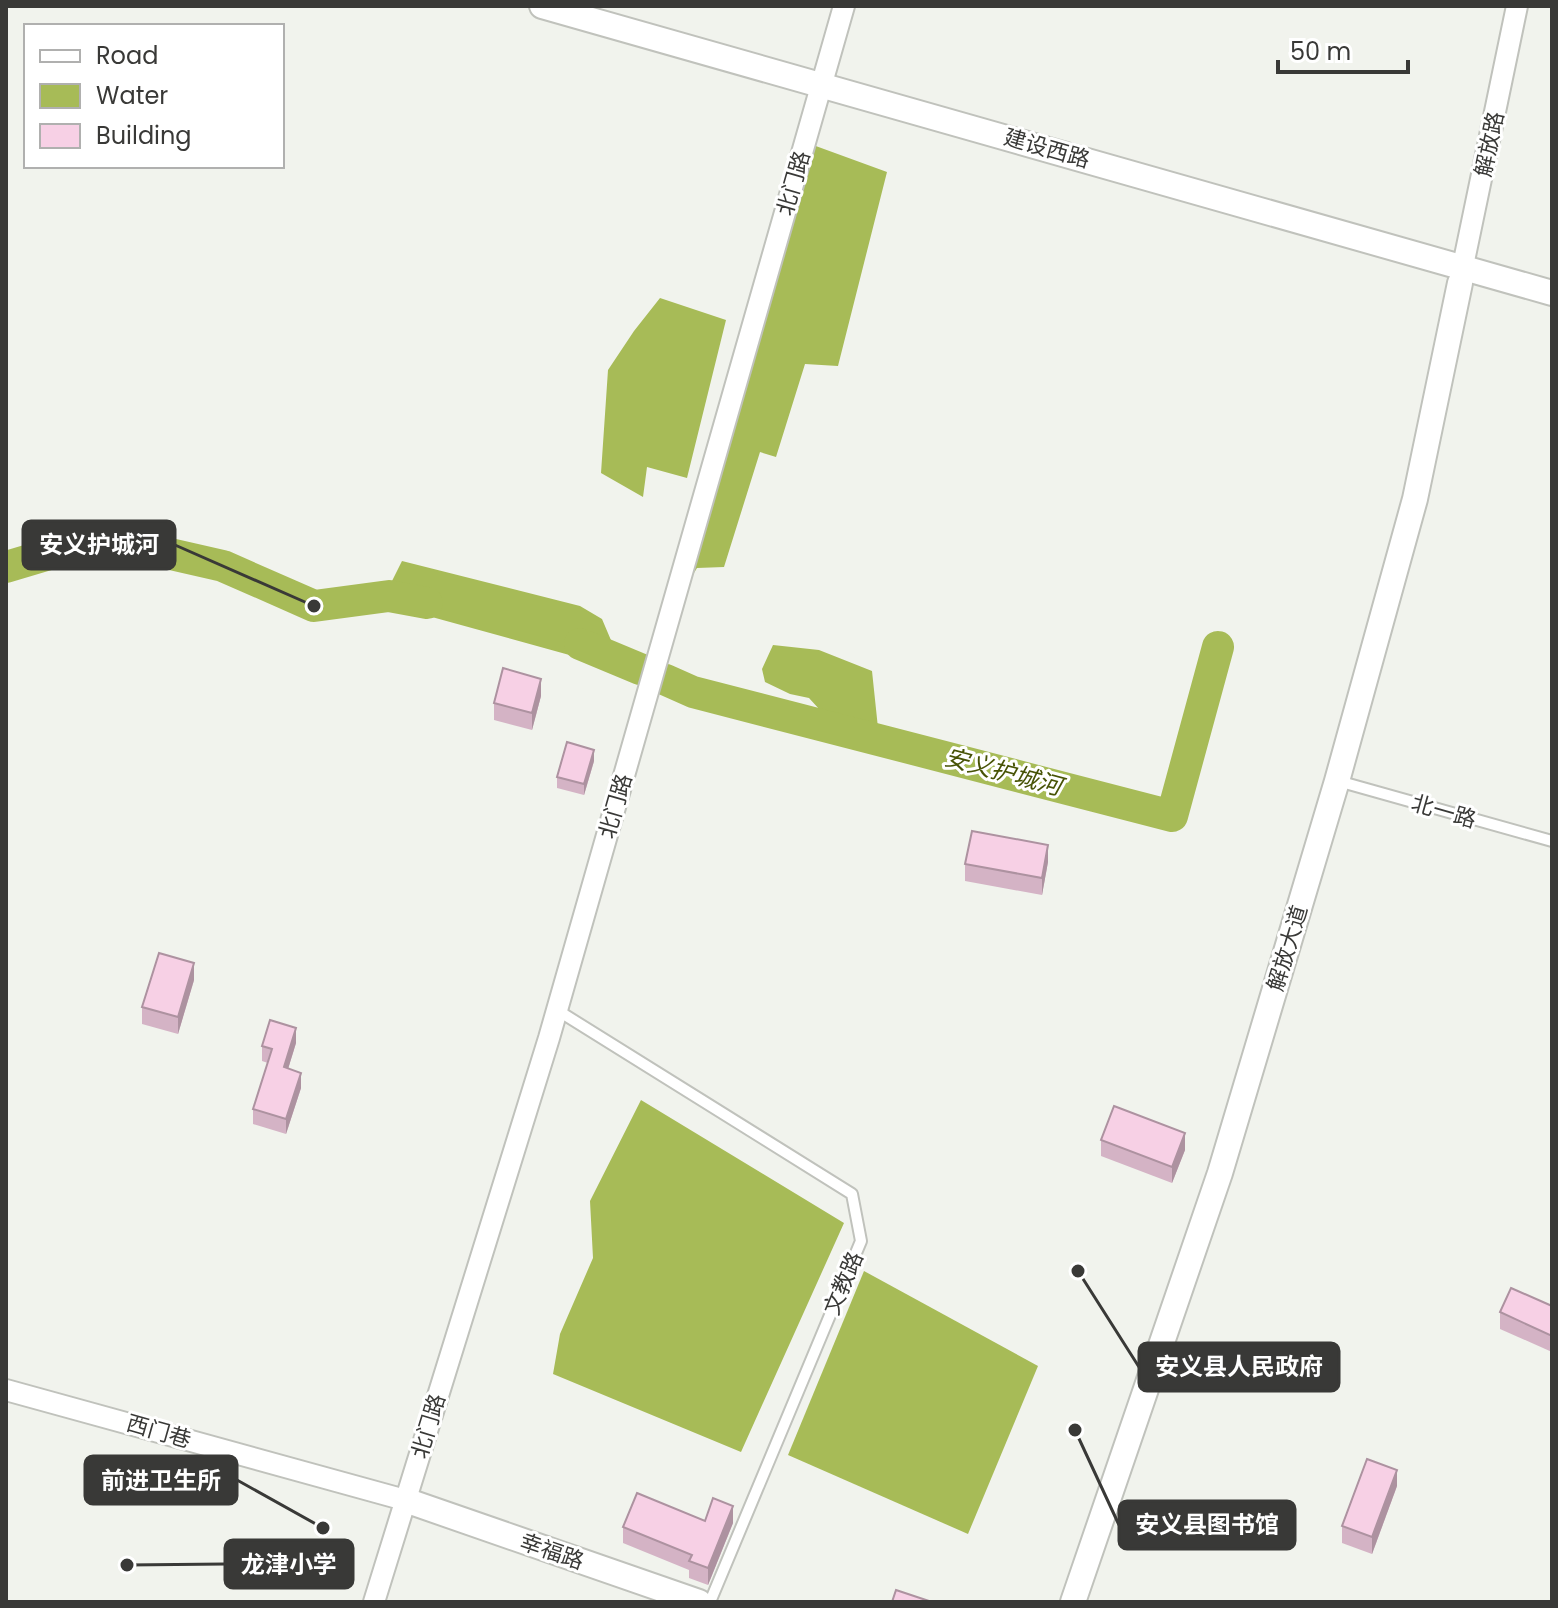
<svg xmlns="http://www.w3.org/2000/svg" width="1558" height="1608" font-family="Poppins,'Noto Sans SC',sans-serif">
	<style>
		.water { fill: #a7bb57 }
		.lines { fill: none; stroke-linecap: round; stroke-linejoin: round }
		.river { stroke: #a7bb57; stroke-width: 32 }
		.service-casing { stroke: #c0c2bc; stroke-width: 14 }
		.minor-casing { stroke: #c0c2bc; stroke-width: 24 }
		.tertiary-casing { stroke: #c0c2bc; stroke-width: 28 }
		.service { stroke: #fff; stroke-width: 10 }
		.minor { stroke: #fff; stroke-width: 20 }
		.tertiary { stroke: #fff; stroke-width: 24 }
		.wall { fill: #d4b3c5 }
		.shaded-wall { fill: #ad92a0 }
		.building { fill: #f7d0e5; stroke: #ad92a0; stroke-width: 2 }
		.labels { text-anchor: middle; stroke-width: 6; stroke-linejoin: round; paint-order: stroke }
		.street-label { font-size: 22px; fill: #393937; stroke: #fff }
		.water-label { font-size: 24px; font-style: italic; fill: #475306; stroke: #fff }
		.leader { fill: none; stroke: #393937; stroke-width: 3 }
		.callout-dot { fill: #393937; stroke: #fff; stroke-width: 3 }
		.callout { fill: #393937; stroke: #393937; stroke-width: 3 }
		.callout-label { font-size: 24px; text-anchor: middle; font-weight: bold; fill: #fff }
	</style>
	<rect width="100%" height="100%" fill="#f1f3ed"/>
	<g class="water">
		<path d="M813 145 887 172 838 366 805 364 776 457 760 452 724 567 697 568 689 581Z"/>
		<path d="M660 298 726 320 687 478 647 467 643 497 601 473 608 370 634 331Z"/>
		<path d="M402 561 580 606 602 619 627 678 573 656 381 603Z"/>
		<path d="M773 645 819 650 872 671 878 728 838 720 820 710 809 698 790 694 765 682 762 669Z"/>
		<path d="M641 1100 844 1223 741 1452 553 1374 560 1334 593 1258 590 1201Z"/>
		<path d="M864 1271 1038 1366 968 1534 788 1455Z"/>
	</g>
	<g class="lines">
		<g class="river">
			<path d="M6 567 73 547 131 545 223 566 314 606 389 596 427 603"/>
			<path d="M580 644 640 669"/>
			<path d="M666 680 693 692 1172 816 1218 647"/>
		</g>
		<defs>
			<g id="service">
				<path d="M1338 781 1552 841"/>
				<path d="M557 1010 852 1194 861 1241 710 1602"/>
			</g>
			<g id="minor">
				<path d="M1460 280 1517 6"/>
				<path d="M6 1390 405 1500"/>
				<path d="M374 1602 549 1038 844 6"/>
			</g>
			<g id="tertiary">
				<path d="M542 6 1552 293"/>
				<path d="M405 1500 699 1602"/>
				<path d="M1073 1602 1220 1173 1337 781 1415 499 1460 283"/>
			</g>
		</defs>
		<use href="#service" class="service-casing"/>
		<use href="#minor" class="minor-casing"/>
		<use href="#tertiary" class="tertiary-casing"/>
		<use href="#service" class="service"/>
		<use href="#minor" class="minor"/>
		<use href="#tertiary" class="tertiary"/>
	</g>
	<g class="wall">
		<path d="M541 696 532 730 494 720V703Z"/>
		<path d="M594 761 584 795 557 788V777Z"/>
		<path d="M1048 862 1042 895 965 881V864Z"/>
		<path d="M194 980 178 1034 142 1024V1007Z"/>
		<path d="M296 1043 288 1069 301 1088 286 1134 253 1124V1109L268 1063 262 1061V1046Z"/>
		<path d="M1101 1140 1185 1150 1172 1183 1101 1156Z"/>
		<path d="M1552 1306V1352L1500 1329V1312Z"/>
		<path d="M1397 1486 1372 1554 1342 1543V1526Z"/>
		<path d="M705 1521 733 1523 708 1585 689 1578V1570L623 1543V1527Z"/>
	</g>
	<g class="shaded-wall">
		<path d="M541 679V696L532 730V713Z"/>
		<path d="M594 750V761L584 795V784Z"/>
		<path d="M1048 845V862L1042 895V878Z"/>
		<path d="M194 963V980L178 1034V1017Z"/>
		<path d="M296 1028V1043L284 1082V1067Z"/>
		<path d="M301 1073V1088L286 1134V1119Z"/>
		<path d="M1185 1133V1150L1172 1183V1167Z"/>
		<path d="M1397 1470V1486L1372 1554V1537Z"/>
		<path d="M733 1506V1523L708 1585V1568Z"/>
	</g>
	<g class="building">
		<path d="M503 668 541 679 532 713 494 703Z"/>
		<path d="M567 742 594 750 584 784 557 777Z"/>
		<path d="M972 831 1048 845 1042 878 965 864Z"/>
		<path d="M159 953 194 963 178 1017 142 1007Z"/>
		<path d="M270 1020 296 1028 284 1067 301 1073 286 1119 253 1109 272 1049 262 1046Z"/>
		<path d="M1114 1106 1185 1133 1172 1167 1101 1140Z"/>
		<path d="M1511 1288 1552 1306V1336L1500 1312Z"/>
		<path d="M1367 1459 1397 1470 1372 1537 1342 1526Z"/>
		<path d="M637 1493 705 1521 713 1498 733 1506 708 1568 689 1561 692 1555 623 1527Z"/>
		<path d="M896 1590 932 1602H892Z"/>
	</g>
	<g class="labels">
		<g class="street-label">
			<text transform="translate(1489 144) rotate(-78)" y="8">解放路</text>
			<text transform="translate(1047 148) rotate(16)" y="8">建设西路</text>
			<text transform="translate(793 183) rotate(-74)" y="8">北门路</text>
			<text transform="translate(615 806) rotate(-74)" y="8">北门路</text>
			<text transform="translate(1444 811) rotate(16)" y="8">北一路</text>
			<text transform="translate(1287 948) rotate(-73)" y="8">解放大道</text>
			<text transform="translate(843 1283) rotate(-67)" y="8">文教路</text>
			<text transform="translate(428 1426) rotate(-73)" y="8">北门路</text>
			<text transform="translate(159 1431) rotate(16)" y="8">西门巷</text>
			<text transform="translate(552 1551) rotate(19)" y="8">幸福路</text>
		</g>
		<g class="water-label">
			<text transform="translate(1003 772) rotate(15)" y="8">安义护城河</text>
		</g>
	</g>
	<path class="leader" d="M314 606L175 545M1078 1271L1139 1367M323 1528L237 1480M1075 1430L1119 1525M127 1565L225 1564"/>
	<g class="callout-dot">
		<circle cx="314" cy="606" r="8"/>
		<circle cx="1078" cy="1271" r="8"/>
		<circle cx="323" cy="1528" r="8"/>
		<circle cx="1075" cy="1430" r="8"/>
		<circle cx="127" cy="1565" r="8"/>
	</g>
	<g class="callout">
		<rect x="23" y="521" width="152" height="48" rx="8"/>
		<rect x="1139" y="1343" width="200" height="48" rx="8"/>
		<rect x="85" y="1456" width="152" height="48" rx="8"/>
		<rect x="1119" y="1501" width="176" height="48" rx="8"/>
		<rect x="225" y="1540" width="128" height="48" rx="8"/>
	</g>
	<g class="callout-label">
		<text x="99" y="553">安义护城河</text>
		<text x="1239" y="1375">安义县人民政府</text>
		<text x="161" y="1489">前进卫生所</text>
		<text x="1207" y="1533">安义县图书馆</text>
		<text x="289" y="1573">龙津小学</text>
	</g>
	<rect width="1558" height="1608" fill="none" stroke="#393937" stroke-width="16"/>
	<rect x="24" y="24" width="260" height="144" fill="#ffffff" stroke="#b0b0af" stroke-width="2"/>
	<rect x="40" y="50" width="40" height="12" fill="#ffffff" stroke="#b0b0af" stroke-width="2"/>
	<text x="96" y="64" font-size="24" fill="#393937">Road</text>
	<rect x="40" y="84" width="40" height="24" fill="#a7bb57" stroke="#b0b0af" stroke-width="2"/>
	<text x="96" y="104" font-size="24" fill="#393937">Water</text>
	<rect x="40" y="124" width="40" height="24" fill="#f7d0e5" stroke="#b0b0af" stroke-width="2"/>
	<text x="96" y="144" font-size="24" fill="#393937">Building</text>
	<path d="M1278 60v12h130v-12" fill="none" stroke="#393937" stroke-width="4"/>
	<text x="1290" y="60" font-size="24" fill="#393937" stroke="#ffffff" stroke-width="6" paint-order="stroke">50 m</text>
</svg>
